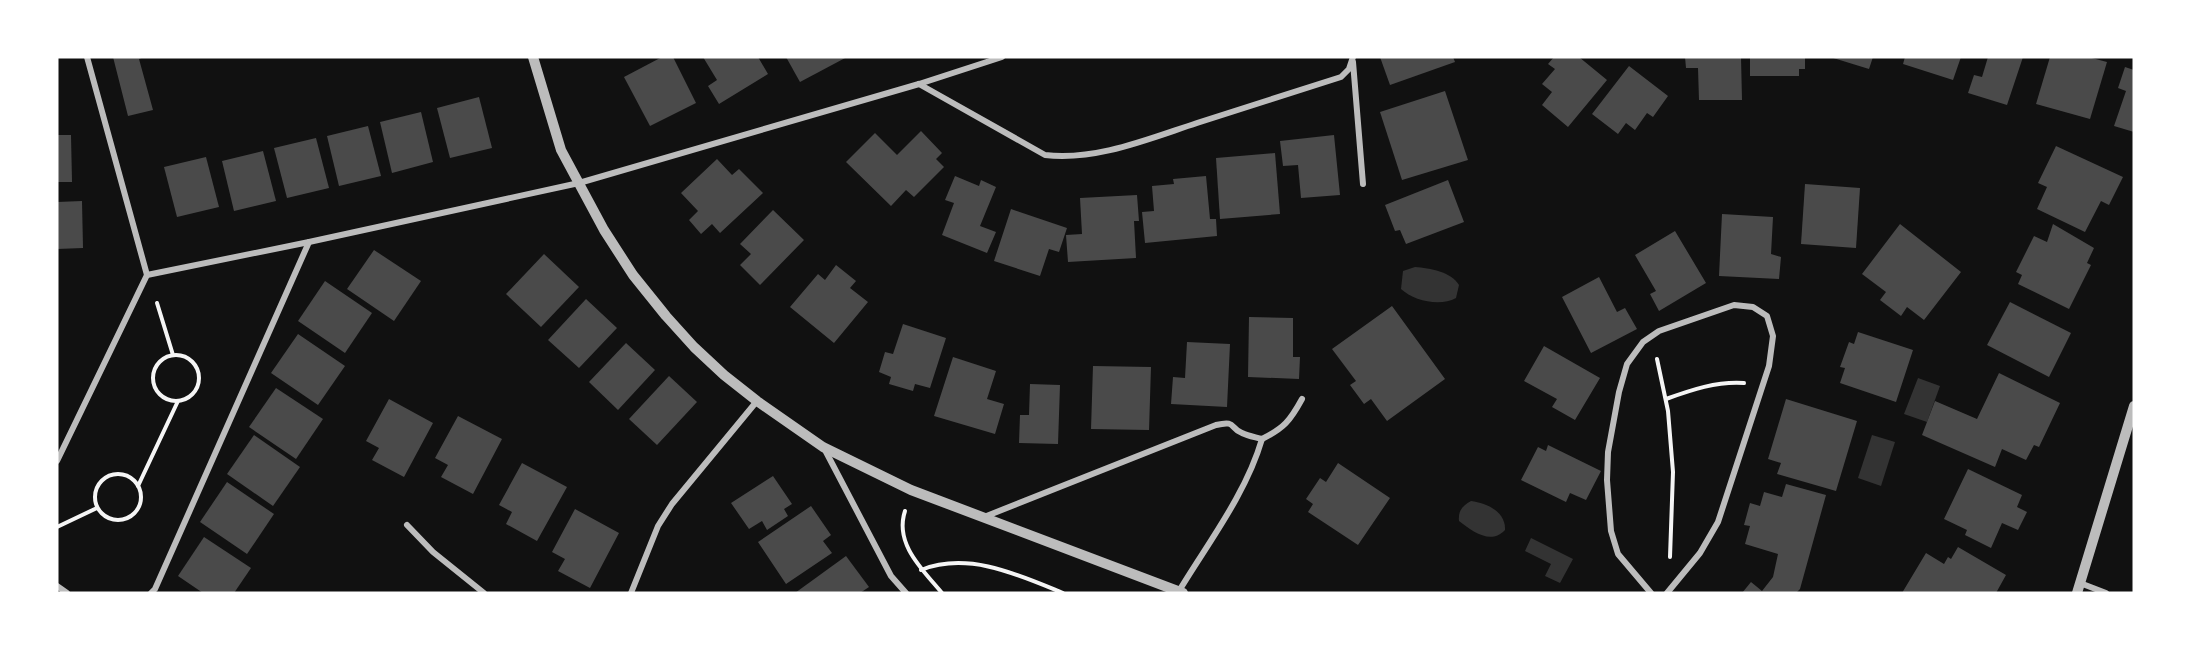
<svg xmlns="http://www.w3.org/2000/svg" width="2191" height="650" font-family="'Source Serif 4',serif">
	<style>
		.water { fill: #333 }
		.building { fill: #4a4a4a }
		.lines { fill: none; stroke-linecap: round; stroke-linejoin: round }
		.path { stroke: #f5f5f5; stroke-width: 4 }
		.minor { stroke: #bcbcbc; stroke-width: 6 }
		.tertiary { stroke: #bcbcbc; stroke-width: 10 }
	</style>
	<rect width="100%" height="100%" fill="#111"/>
	<g class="water">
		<path d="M1415 267C1430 268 1451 272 1459 285L1456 298C1440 307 1414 301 1401 289L1403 271Z"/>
		<path d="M1918 378 1940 386 1927 422 1904 414Z"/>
		<path d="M1872 435 1895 442 1881 486 1858 478Z"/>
		<path d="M1471 501C1487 503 1506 512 1505 530 1491 545 1473 532 1459 521 1458 511 1462 506 1471 501Z"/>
		<path d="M1531 538 1573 559 1560 583 1545 576 1551 564 1525 551Z"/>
	</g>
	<g class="building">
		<path d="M113 57H144L139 59 153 110 128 116Z"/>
		<path d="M662 57H673L696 103 650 126 624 77Z"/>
		<path d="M703 57H758L768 74 719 104 708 86 717 80Z"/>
		<path d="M786 57H847L800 82Z"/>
		<path d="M1380 57H1453L1455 62 1390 85Z"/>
		<path d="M1554 57H1579L1607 80 1568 127 1542 105 1552 92 1542 84 1555 69 1548 64Z"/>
		<path d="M1685 57H1741L1742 100H1699L1698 68H1686Z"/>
		<path d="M1750 57H1805V69H1799V76H1750Z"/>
		<path d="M1830 57H1873L1869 69Z"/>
		<path d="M1905 57H1961L1953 80 1903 64Z"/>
		<path d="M1988 57H2023L2007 105 1968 93 1974 75 1982 77Z"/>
		<path d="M2050 57H2088L2107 62 2090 119 2036 104Z"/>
		<path d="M1629 66 1668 96 1653 117 1647 113 1635 130 1626 123 1618 134 1592 114Z"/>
		<path d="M2125 67 2134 70V132L2114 126 2126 91 2118 88Z"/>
		<path d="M1445 91 1468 160 1402 180 1380 112Z"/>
		<path d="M479 97 492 148 450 158 437 108Z"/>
		<path d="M421 112 433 162 392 173 380 122Z"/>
		<path d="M368 126 381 176 339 186 327 136Z"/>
		<path d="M921 131 942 153 936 159 944 167 914 197 906 190 891 206 846 162 875 133 897 155Z"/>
		<path d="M57 135H71L72 182H57Z"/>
		<path d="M1334 135 1340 195 1301 198 1298 165 1283 166 1280 141Z"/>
		<path d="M316 138 329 188 287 198 274 148Z"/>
		<path d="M2056 146 2123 177 2109 205 2101 201 2085 232 2037 209 2047 187 2038 183Z"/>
		<path d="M263 151 276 201 234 211 222 161Z"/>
		<path d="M1275 153 1280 214 1220 219 1216 158Z"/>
		<path d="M206 157 219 207 177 217 164 167Z"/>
		<path d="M717 159 732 175 739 169 763 193 720 233 712 224 701 234 689 220 698 211 681 193Z"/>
		<path d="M955 176 979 186 981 180 996 187 980 226 996 232 987 253 942 235 954 203 945 200Z"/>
		<path d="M1206 176 1210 219H1216L1217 236 1145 243 1142 212 1154 211 1152 186 1174 184 1173 179Z"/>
		<path d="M1448 180 1464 222 1406 244 1400 230 1395 231 1385 205Z"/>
		<path d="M1805 184 1860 188 1856 248 1801 244Z"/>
		<path d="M1137 195 1139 221H1134L1136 258 1068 262 1066 235 1082 234 1080 198Z"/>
		<path d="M82 201 83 248 57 249V202Z"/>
		<path d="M1011 209 1067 228 1059 252 1049 249 1040 276 994 261Z"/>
		<path d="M773 210 804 240 760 285 740 265 751 254 740 244Z"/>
		<path d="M1722 214 1773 217 1771 254 1781 257 1779 279 1719 276Z"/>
		<path d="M1900 224 1961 272 1924 320 1907 307 1901 316 1880 300 1886 292 1862 274Z"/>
		<path d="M2053 224 2094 248 2087 263 2091 265 2069 309 2018 284 2022 275 2016 272 2034 236 2047 242Z"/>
		<path d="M1675 231 1706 283 1659 311 1650 294 1656 291 1635 255Z"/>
		<path d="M374 250 421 281 394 321 347 289Z"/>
		<path d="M544 254 579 287 541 327 506 294Z"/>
		<path d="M836 265 856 281 850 288 868 302 834 343 790 307 818 274 825 280Z"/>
		<path d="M1599 277 1617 312 1625 308 1637 329 1591 353 1562 297Z"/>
		<path d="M325 281 372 313 345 353 298 321Z"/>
		<path d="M586 299 617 328 579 368 548 340Z"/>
		<path d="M2010 302 2071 333 2049 377 1987 345Z"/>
		<path d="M1392 306 1445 379 1387 421 1371 399 1364 404 1350 385 1356 381 1332 349Z"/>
		<path d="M1249 317 1293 318V357H1300L1299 379 1248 377Z"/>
		<path d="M903 324 946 338 930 388 915 384 913 391 889 384 891 377 879 372 885 352 893 354Z"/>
		<path d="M1858 332 1913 350 1896 402 1840 383 1845 368 1840 367 1849 342 1854 344Z"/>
		<path d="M298 334 345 366 318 405 271 373Z"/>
		<path d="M1187 342 1230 344 1227 407 1171 404 1173 377 1185 378Z"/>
		<path d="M626 343 655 370 618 410 589 382Z"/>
		<path d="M1544 346 1600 378 1575 420 1552 407 1557 399 1524 381Z"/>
		<path d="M953 357 996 371 987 399 1004 404 995 434 934 416Z"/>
		<path d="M1093 366 1151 367 1149 430 1091 429Z"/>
		<path d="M1999 373 2060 403 2039 447 2034 445 2026 460 2002 449 1995 467 1922 435 1935 401 1977 419Z"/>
		<path d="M669 376 697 402 657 445 629 419Z"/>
		<path d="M1030 384 1060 385 1058 444 1019 443 1020 415H1029Z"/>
		<path d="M276 388 323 419 296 459 249 427Z"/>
		<path d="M389 399 433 423 404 477 372 460 379 448 366 441Z"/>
		<path d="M1786 399 1857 421 1836 491 1777 474 1781 463 1768 459Z"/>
		<path d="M458 416 502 439 473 494 441 477 448 465 435 458Z"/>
		<path d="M254 435 300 467 273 506 227 474Z"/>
		<path d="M1548 445 1601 471 1586 500 1570 493 1566 502 1521 480 1538 447 1546 451Z"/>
		<path d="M522 463 567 487 537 541 506 524 512 512 499 505Z"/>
		<path d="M1338 463 1390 498 1358 545 1308 512 1313 504 1306 499 1320 478 1326 482Z"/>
		<path d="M1968 469 2022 495 2017 507 2027 512 2018 530 2002 523 1991 548 1965 535 1967 530 1944 519Z"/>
		<path d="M773 476 792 504 784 509 788 516 767 530 762 521 749 529 731 503Z"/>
		<path d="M227 482 274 514 247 554 200 522Z"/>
		<path d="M1786 484 1826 495 1800 589 1796 593H1742L1751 582 1762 591 1773 577 1778 554 1745 544 1750 526 1744 525 1750 503 1760 506 1764 492 1782 497Z"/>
		<path d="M811 506 831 535 823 541 832 553 786 584 758 542Z"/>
		<path d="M575 509 619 533 590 588 558 571 565 559 552 552Z"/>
		<path d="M204 537 251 568 234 593H203L178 576Z"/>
		<path d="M1958 547 2006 575 1996 593H1902L1926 553 1944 564 1948 557 1951 559Z"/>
		<path d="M846 556 869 587 860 593H795Z"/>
	</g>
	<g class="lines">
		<g class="path">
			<path d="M157 303 173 355"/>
			<circle cx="176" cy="378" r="23"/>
			<path d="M1657 359 1668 411 1673 472 1670 557"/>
			<path d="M1666 399C1691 390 1717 381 1744 383"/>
			<circle cx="118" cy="497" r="23"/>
			<path d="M138 486 178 401"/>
			<path d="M905 511C894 544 923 570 942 593"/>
			<path d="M57 527 97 508"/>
			<path d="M921 570C968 551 1019 575 1063 593"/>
		</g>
		<g class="minor">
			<path d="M87 57 147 275"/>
			<path d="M1353 62 1363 184"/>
			<path d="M919 84 1045 155C1096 161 1148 139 1197 123 1245 108 1293 92 1341 77L1349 69 1353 57"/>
			<path d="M147 275 309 242 579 183 919 84 1002 57"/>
			<path d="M1262 439C1284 428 1290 421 1302 399"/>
			<path d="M825 450 891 576 906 593"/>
			<path d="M57 461 147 275"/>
			<path d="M984 517 1216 425C1237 420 1229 428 1242 433 1248 436 1255 437 1262 439 1246 494 1208 543 1179 591"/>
			<path d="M407 525 433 552 484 593"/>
			<path d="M2080 583 2106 593"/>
			<path d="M57 586 67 593"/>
			<path d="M151 593 155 589 309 242"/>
			<path d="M631 593 658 526 672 504 757 401"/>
			<path d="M1651 593 1618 554 1611 531 1607 480 1608 452 1619 392 1627 364 1643 342 1659 331 1734 305 1753 307 1767 316 1773 336 1769 366 1718 522 1700 553 1667 593"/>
		</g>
		<g class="tertiary">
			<path d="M533 57 561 150 604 230 633 275 666 316 694 347 724 375 757 401 823 447 911 490 1183 593"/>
			<path d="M2077 593 2134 406"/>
		</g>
	</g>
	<rect width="2191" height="650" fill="none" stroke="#ffffff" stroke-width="117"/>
</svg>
